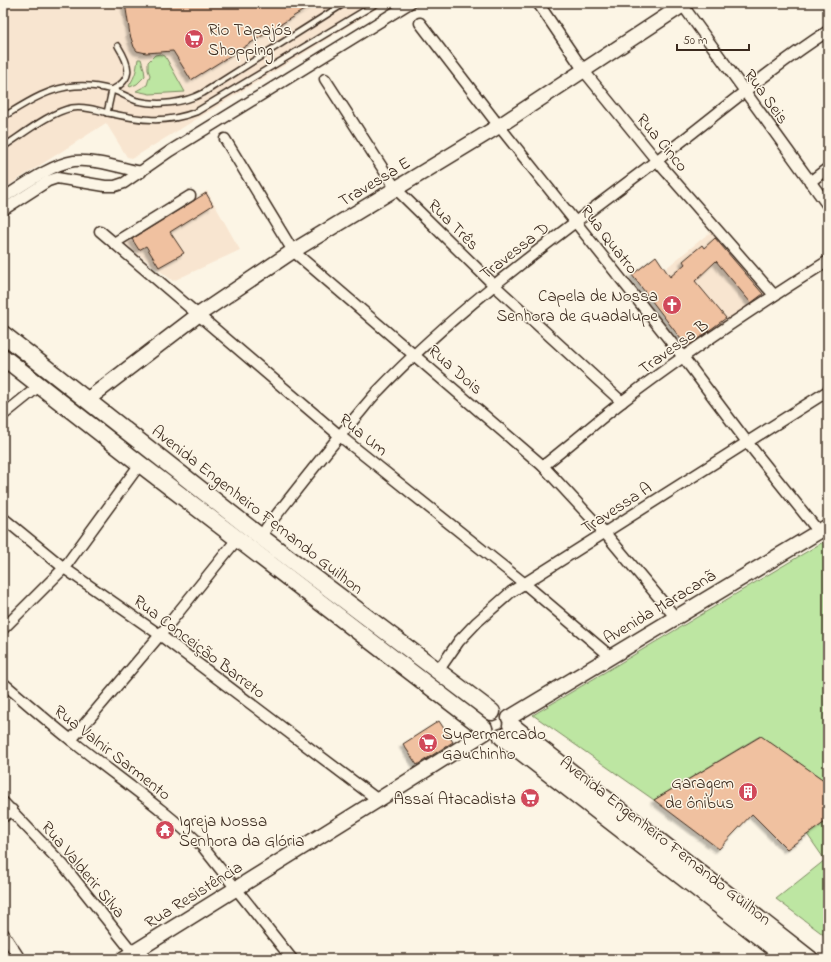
<svg xmlns="http://www.w3.org/2000/svg" width="831" height="962" font-family="'Indie Flower',sans-serif">
	<style>
		.built { fill: #f8e5d0 }
		.green { fill: #bde6a2; stroke: #7c8860 }
		.building { fill: #f0c1a0; stroke: #3b2a1e; filter: url(#shadow) }
		.lines { fill: none; stroke-linecap: round; stroke-linejoin: round }
		.lane-casing { stroke: #3b2a1e; stroke-width: 8 }
		.street-casing { stroke: #3b2a1e; stroke-width: 13 }
		.secondary-casing { stroke: #3b2a1e; stroke-width: 17 }
		.primary-casing { stroke: #3b2a1e; stroke-width: 19 }
		.lane { stroke: #fcf5e5; stroke-width: 5 }
		.street { stroke: #fcf5e5; stroke-width: 10 }
		.secondary { stroke: #fcf5e5; stroke-width: 14 }
		.primary { stroke: #fcf5e5; stroke-width: 16 }
		.labels { text-anchor: middle; stroke-width: 3; stroke-linejoin: round; paint-order: stroke }
		.poi-label { font-size: 17px; fill: #3b2a1e; stroke: #fcf5e5; text-anchor: start }
		.street-label { font-size: 17px; fill: #3b2a1e; stroke: #fcf5e5 }
	</style>
	<defs>
		<filter id="shadow"><feDropShadow dx="-3.5" dy="3.5" stdDeviation="1" flood-color="#0004"/></filter>
	</defs>
	<rect width="100%" height="100%" fill="#fcf5e5"/>
	<filter id="ink" filterUnits="userSpaceOnUse"><feTurbulence type="fractalNoise" baseFrequency=".025" numOctaves="2"/><feDisplacementMap in="SourceGraphic" scale="8" xChannelSelector="R" yChannelSelector="G"/><feConvolveMatrix kernelMatrix="1 2 1 2 8 2 1 2 1" color-interpolation-filters="sRGB"/></filter>
	<g filter="url(#ink)">
		<g class="built">
			<path d="M8 3H386L133 158 127 157 106 123 3 189V6Z"/>
			<path d="M207 191 240 250 173 281 123 242Z"/>
			<path d="M714 229 769 296 710 336 665 269Z"/>
		</g>
		<g class="green">
			<path d="M160 54 165 56 185 92 150 94 136 91 147 85 150 75 148 70V62L155 55Z"/>
			<path d="M138 59H141L144 69 145 76 137 84 130 87 129 86C136 74 136 72 138 59Z"/>
			<path d="M828 539V783L760 736 654 800 533 715Z"/>
			<path d="M828 820V938L776 899 825 860 807 834Z"/>
		</g>
		<g class="building">
			<path d="M125 3H315L191 80 173 51 146 53 137 51 134 47 130 35Z"/>
			<path d="M206 193 213 205 170 232 184 253 159 267 146 246 139 250 132 239Z"/>
			<path d="M715 238 763 294 751 303 716 261 695 281 726 318 687 347 632 275 656 256 670 277 685 264 683 261 702 245 704 248Z"/>
			<path d="M439 721 453 742 417 765 403 744Z"/>
			<path d="M761 736 828 783V820L787 849 752 814 719 849 654 800Z"/>
		</g>
		<g class="lines">
			<defs>
				<g id="lane">
					<path d="M107 113 112 90C135 78 129 64 118 46"/>
					<path d="M3 117C26 103 48 88 75 86 87 85 101 87 112 90 121 93 129 98 137 101 159 106 184 103 203 93L345 3"/>
					<path d="M3 147C22 135 50 112 72 108 84 106 97 110 108 113 140 120 165 124 196 112L377 3"/>
				</g>
				<g id="street">
					<path d="M538 3 584 71 657 161 774 295"/>
					<path d="M681 3 828 206"/>
					<path d="M420 23 499 126 683 357 747 442 819 532"/>
					<path d="M325 79 396 189 494 285 622 402"/>
					<path d="M225 139 293 251 543 466 605 533 676 618"/>
					<path d="M810 182 828 168"/>
					<path d="M3 198C22 186 52 164 74 161 96 159 120 168 141 172"/>
					<path d="M3 210 48 181 57 178 105 186H115L124 183 170 151 410 3"/>
					<path d="M100 231 340 436 525 584 610 656"/>
					<path d="M114 243 190 196"/>
					<path d="M3 415 39 386"/>
					<path d="M543 466C570 445 596 422 623 401 689 351 758 305 828 261"/>
					<path d="M3 518 64 568 160 635 378 800"/>
					<path d="M261 537 267 527C294 493 320 459 348 426 358 415 367 403 377 392 461 304 560 234 656 161 713 118 768 70 828 31"/>
					<path d="M3 629 64 568 140 464"/>
					<path d="M438 671 459 641 477 622 511 592 828 391"/>
					<path d="M3 683C26 702 48 722 71 740 115 776 162 807 202 846L292 959"/>
					<path d="M71 740 160 635 238 538"/>
					<path d="M3 802 64 866 138 959"/>
					<path d="M3 817 12 810"/>
					<path d="M3 933 20 959"/>
				</g>
				<g id="secondary">
					<path d="M87 400 198 315 293 251 499 126 686 3"/>
					<path d="M509 718 828 526"/>
					<path d="M123 959 378 800 486 732"/>
				</g>
				<g id="primary">
					<path d="M3 334 261 537 492 712"/>
					<path d="M3 357 140 464 484 728"/>
					<path d="M511 725 810 959"/>
					<path d="M502 737 788 959"/>
				</g>
			</defs>
			<use href="#lane" class="lane-casing"/>
			<use href="#street" class="street-casing"/>
			<use href="#secondary" class="secondary-casing"/>
			<use href="#primary" class="primary-casing"/>
			<use href="#lane" class="lane"/>
			<use href="#street" class="street"/>
			<use href="#secondary" class="secondary"/>
			<use href="#primary" class="primary"/>
		</g>
	</g>
	<defs>
		<symbol id="supermarket-disc" viewBox="-11 -11 22 22"><circle r="9.5" fill="#d1495b" stroke="#fcf5e5"/><path d="M-6-5.5h2.5l.6 2H6L4.5 2H-2.5L-4.4-4H-6ZM-1.5 3.2a1.3 1.3 0 1 0 .1 0ZM3 3.2a1.3 1.3 0 1 0 .1 0Z" fill="#fff"/></symbol>
		<symbol id="church-disc" viewBox="-11 -11 22 22"><circle r="9.5" fill="#d1495b" stroke="#fcf5e5"/><path d="M-1.2-6h2.4v3.5h3.3v2.4h-3.3V6h-2.4V-.1h-3.3v-2.4h3.3Z" fill="#fff"/></symbol>
		<symbol id="building-disc" viewBox="-11 -11 22 22"><circle r="9.5" fill="#d1495b" stroke="#fcf5e5"/><path d="M-4-6H4V6H1V3H-1V6H-4ZM-2.5-4.3h1.7v1.8h-1.7ZM.8-4.3h1.7v1.8H.8ZM-2.5-1h1.7V.8h-1.7ZM.8-1h1.7V.8H.8Z" fill="#fff"/></symbol>
		<symbol id="temple-disc" viewBox="-11 -11 22 22"><circle r="9.5" fill="#d1495b" stroke="#fcf5e5"/><path d="M0-6L5-2H3V0L6.5 2.5H4V6H1.5V3h-3V6H-4V2.5H-6.5L-3 0V-2H-5Z" fill="#fff"/></symbol>
	</defs>
	<g fill-rule="evenodd">
		<use href="#supermarket-disc" x="183" y="28" width="22" height="22"/>
		<use href="#church-disc" x="661" y="294" width="22" height="22"/>
		<use href="#supermarket-disc" x="417" y="732" width="22" height="22"/>
		<use href="#building-disc" x="737" y="781" width="22" height="22"/>
		<use href="#supermarket-disc" x="519" y="787" width="22" height="22"/>
		<use href="#temple-disc" x="154" y="819" width="22" height="22"/>
	</g>
	<g class="labels">
		<g class="poi-label">
			<text x="208" y="35">Rio Tapajós<tspan x="208" dy="20">Shopping</tspan></text>
			<text x="658" y="301" text-anchor="end">Capela de Nossa<tspan x="658" dy="20">Senhora de Guadalupe</tspan></text>
			<text x="442" y="739">Supermercado<tspan x="442" dy="20">Gauchinho</tspan></text>
			<text x="734" y="788" text-anchor="end">Garagem<tspan x="734" dy="20">de ônibus</tspan></text>
			<text x="516" y="804" text-anchor="end">Assaí Atacadista</text>
			<text x="179" y="826">Igreja Nossa<tspan x="179" dy="20">Senhora da Glória</tspan></text>
		</g>
		<g class="street-label">
			<text transform="translate(767 96) rotate(54)" y="6">Rua Seis</text>
			<text transform="translate(663 142) rotate(50)" y="6">Rua Cinco</text>
			<text transform="translate(374 181) rotate(-31)" y="6">Travessa E</text>
			<text transform="translate(454 224) rotate(45)" y="6">Rua Três</text>
			<text transform="translate(610 239) rotate(52)" y="6">Rua Quatro</text>
			<text transform="translate(514 250) rotate(-38)" y="6">Travessa D</text>
			<text transform="translate(673 346) rotate(-36)" y="6">Travessa B</text>
			<text transform="translate(456 369) rotate(41)" y="6">Rua Dois</text>
			<text transform="translate(364 434) rotate(39)" y="6">Rua Um</text>
			<text transform="translate(616 507) rotate(-33)" y="6">Travessa A</text>
			<text transform="translate(258 509) rotate(38)" y="6">Avenida Engenheiro Fernando Guilhon</text>
			<text transform="translate(659 606) rotate(-31)" y="6">Avenida Maracanã</text>
			<text transform="translate(200 646) rotate(37)" y="6">Rua Conceição Barreto</text>
			<text transform="translate(113 752) rotate(38)" y="6">Rua Valnir Sarmento</text>
			<text transform="translate(666 840) rotate(38)" y="6">Avenida Engenheiro Fernando Guilhon</text>
			<text transform="translate(84 869) rotate(50)" y="6">Rua Valderir Silva</text>
			<text transform="translate(193 894) rotate(-32)" y="6">Rua Resistência</text>
		</g>
	</g>
	<rect width="831" height="962" fill="none" stroke="#fcf5e5" stroke-width="16"/>
	<rect x="8" y="8" width="815" height="946" fill="none" stroke="#3b2a1e" stroke-width="1.5" filter="url(#ink)"/>
	<path d="M677 44v6h72v-6" fill="none" stroke="#3b2a1e" stroke-width="2"/>
	<text x="683" y="44" font-size="12" fill="#3b2a1e" stroke="#fcf5e5" stroke-width="3" paint-order="stroke">50 m</text>
</svg>
